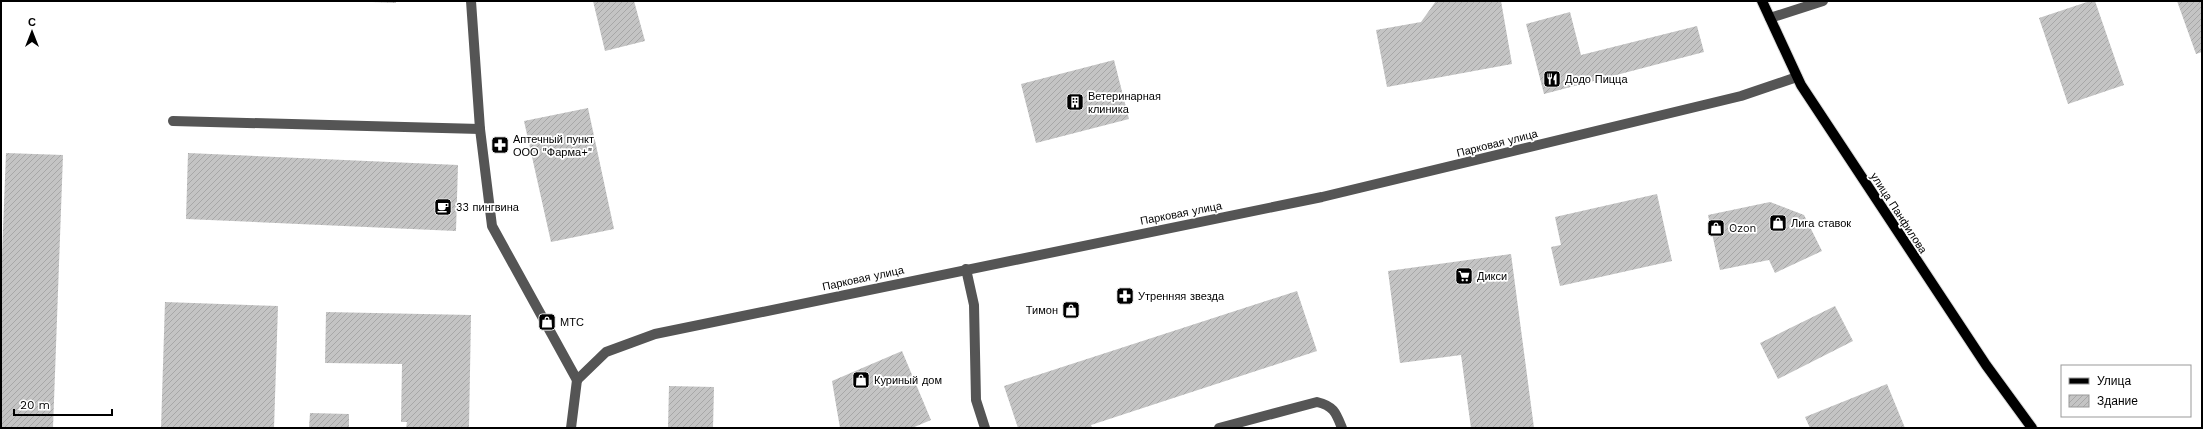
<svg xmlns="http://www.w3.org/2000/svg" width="2203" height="429" font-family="'Work Sans',sans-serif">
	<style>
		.building { fill: url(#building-hatch) }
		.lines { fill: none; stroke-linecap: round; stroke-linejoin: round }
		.major-casing { stroke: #dbdbdb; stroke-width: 12 }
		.minor { stroke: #555; stroke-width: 10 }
		.major { stroke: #000; stroke-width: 10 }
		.labels { text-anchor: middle; stroke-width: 3.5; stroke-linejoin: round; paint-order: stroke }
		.poi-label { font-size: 11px; fill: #000; stroke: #fff; text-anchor: start }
		.street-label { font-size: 11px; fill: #000; stroke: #fff }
	</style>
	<defs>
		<pattern id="building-hatch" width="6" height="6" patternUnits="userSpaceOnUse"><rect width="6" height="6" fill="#c4c4c4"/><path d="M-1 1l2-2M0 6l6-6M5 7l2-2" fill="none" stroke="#a7a7a7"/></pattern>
	</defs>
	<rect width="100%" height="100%" fill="#fff"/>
	<g class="building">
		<path d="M372 1H396V3L372 2Z"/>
		<path d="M593 1H634L645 41 605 51Z"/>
		<path d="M1436 1H1501L1512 64 1387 87 1376 30 1421 22Z"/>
		<path d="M2090 1H2095L2124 85 2068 104 2039 18Z"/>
		<path d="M2177 1H2202V52L2196 54Z"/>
		<path d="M1570 12 1581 55 1697 26 1704 52 1544 94 1526 24Z"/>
		<path d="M1114 60 1129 119 1036 143 1021 84Z"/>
		<path d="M588 108 614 229 551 242 524 121Z"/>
		<path d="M6 153 63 155 53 428H1V280Z"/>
		<path d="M188 153 458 165 456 231 186 219Z"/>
		<path d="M1657 194 1672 261 1560 286 1551 247 1561 245 1555 217Z"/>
		<path d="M1770 202 1804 215 1822 251 1775 273 1769 260 1720 270 1708 215Z"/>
		<path d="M1511 254 1534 428H1471L1461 355 1400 363 1388 271Z"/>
		<path d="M1297 291 1317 351 1091 425 1092 428H1018L1004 386Z"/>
		<path d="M165 302 278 306 274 428H161Z"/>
		<path d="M1835 306 1853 341 1778 379 1760 343Z"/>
		<path d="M326 312 471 315 469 428H406L407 422H401L402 364 325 363Z"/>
		<path d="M902 351 931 420 912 428H840L832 381Z"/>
		<path d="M1887 384 1905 428H1810L1805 417Z"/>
		<path d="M669 386 714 387 713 428H668Z"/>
		<path d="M310 413 349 414V428H309Z"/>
	</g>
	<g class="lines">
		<defs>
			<path id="major" d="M1762 1 1801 85 1986 365 2032 428"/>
		</defs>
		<use href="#major" class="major-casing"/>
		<g class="minor">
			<path d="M471 1 480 129 492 226 577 380"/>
			<path d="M1770 18 1823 1"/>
			<path d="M173 121 480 129"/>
			<path d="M966 269 974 305 976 400 985 428"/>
			<path d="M577 380 606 352 655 334 1322 197 1741 96 1797 77"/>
			<path d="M571 428 577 380"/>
			<path d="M1219 428 1317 402C1334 406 1336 413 1342 428"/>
		</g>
		<use href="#major" class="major"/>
	</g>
	<defs>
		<symbol id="restaurant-square" viewBox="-11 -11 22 22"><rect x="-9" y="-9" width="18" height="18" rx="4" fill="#000" stroke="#fff"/><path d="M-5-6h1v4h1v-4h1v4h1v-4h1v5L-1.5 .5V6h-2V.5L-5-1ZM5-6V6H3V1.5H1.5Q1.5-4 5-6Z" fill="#fff"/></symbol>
		<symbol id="building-square" viewBox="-11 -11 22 22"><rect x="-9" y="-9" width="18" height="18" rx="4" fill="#000" stroke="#fff"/><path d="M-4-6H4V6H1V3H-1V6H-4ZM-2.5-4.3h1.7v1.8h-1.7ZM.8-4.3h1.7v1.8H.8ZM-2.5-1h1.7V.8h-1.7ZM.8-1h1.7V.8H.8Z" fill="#fff"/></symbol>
		<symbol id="pharmacy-square" viewBox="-11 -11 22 22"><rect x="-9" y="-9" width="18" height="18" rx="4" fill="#000" stroke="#fff"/><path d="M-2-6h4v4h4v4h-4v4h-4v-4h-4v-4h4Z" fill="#fff"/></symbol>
		<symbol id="cafe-square" viewBox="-11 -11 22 22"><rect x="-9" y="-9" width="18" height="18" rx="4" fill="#000" stroke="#fff"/><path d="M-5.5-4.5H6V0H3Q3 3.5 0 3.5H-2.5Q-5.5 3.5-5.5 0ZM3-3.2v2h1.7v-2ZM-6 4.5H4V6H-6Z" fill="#fff"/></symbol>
		<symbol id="shop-square" viewBox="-11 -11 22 22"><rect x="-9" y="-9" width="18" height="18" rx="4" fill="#000" stroke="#fff"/><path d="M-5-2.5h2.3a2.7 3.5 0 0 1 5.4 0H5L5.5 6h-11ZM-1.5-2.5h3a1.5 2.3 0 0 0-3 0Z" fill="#fff"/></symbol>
		<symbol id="supermarket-square" viewBox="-11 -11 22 22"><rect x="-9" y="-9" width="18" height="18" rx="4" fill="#000" stroke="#fff"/><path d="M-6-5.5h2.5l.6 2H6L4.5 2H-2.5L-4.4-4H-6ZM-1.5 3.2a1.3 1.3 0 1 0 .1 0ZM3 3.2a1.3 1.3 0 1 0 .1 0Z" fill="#fff"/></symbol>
	</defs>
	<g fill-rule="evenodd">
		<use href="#restaurant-square" x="1542" y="69" width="20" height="20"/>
		<use href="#building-square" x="1065" y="92" width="20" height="20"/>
		<use href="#pharmacy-square" x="490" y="135" width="20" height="20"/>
		<use href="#cafe-square" x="433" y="197" width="20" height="20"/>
		<use href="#shop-square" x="1768" y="213" width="20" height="20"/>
		<use href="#shop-square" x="1706" y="218" width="20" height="20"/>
		<use href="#supermarket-square" x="1454" y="266" width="20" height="20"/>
		<use href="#pharmacy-square" x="1115" y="286" width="20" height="20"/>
		<use href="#shop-square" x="1061" y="300" width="20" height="20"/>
		<use href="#shop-square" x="537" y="312" width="20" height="20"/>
		<use href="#shop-square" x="851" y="370" width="20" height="20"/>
	</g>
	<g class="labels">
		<g class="poi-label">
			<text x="1565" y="83">Додо Пицца</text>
			<text x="1088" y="100">Ветеринарная<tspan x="1088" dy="13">клиника</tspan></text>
			<text x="513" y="143">Аптечный пункт<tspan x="513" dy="13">ООО "Фарма+"</tspan></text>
			<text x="456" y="211">33 пингвина</text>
			<text x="1791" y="227">Лига ставок</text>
			<text x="1729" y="232">Ozon</text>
			<text x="1477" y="280">Дикси</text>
			<text x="1138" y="300">Утренняя звезда</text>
			<text x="1058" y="314" text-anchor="end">Тимон</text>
			<text x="560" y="326">МТС</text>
			<text x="874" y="384">Куриный дом</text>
		</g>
		<g class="street-label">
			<text transform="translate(1497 143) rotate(-14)" y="4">Парковая улица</text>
			<text transform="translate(1181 213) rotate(-11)" y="4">Парковая улица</text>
			<text transform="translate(1899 213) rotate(57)" y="4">улица Панфилова</text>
			<text transform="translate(863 278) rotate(-12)" y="4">Парковая улица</text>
		</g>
	</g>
	<rect width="2203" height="429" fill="none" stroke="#000000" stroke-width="4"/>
	<rect x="2061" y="365" width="130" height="52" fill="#ffffff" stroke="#999999"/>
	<rect x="2069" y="378" width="20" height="6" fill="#000000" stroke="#999999"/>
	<text x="2097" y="385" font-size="12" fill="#000000">Улица</text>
	<rect x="2069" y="395" width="20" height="12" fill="url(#building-hatch)" stroke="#999999"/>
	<text x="2097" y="405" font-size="12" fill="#000000">Здание</text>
	<g transform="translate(32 32)" stroke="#ffffff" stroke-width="3" paint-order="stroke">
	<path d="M0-3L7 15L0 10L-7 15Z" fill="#000000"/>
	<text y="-6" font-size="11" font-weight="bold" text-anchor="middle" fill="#000000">С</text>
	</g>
	<path d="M14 409v6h98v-6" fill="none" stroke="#000000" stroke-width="2"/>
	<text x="20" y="409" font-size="12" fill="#000000" stroke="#ffffff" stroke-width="3" paint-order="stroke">20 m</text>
</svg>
